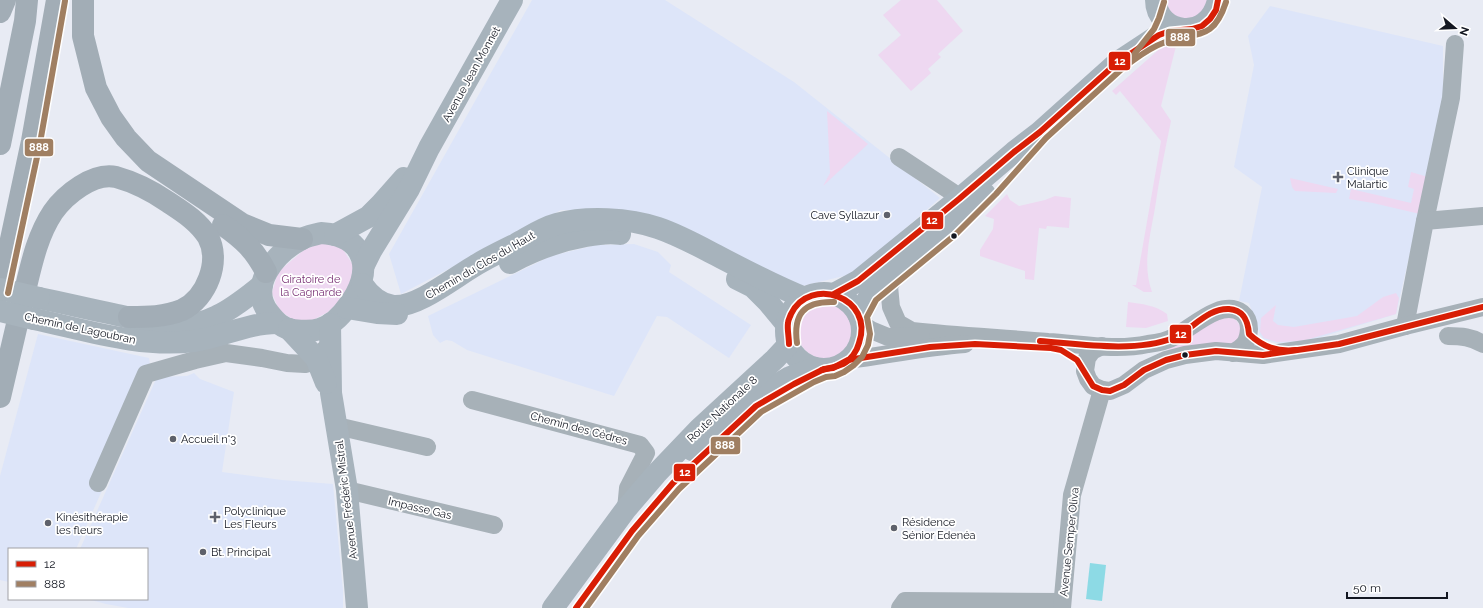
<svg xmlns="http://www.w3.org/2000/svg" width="1483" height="608" font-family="Raleway,sans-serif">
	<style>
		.built { fill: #dde5f9 }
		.green { fill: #eed8f1 }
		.water { fill: #8ddae5 }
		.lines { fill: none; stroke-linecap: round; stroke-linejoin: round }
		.minor { stroke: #a7b1b8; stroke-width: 18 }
		.major { stroke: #a7b3bc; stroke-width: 22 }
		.highway { stroke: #a2adb6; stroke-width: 22 }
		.major-bridge { stroke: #a7b3bc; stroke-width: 22 }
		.bus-1-casing { stroke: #fff; stroke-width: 9 }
		.bus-2-casing { stroke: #fff; stroke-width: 9 }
		.bus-1 { stroke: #d81e05; stroke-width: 6 }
		.bus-2 { stroke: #a07f62; stroke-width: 6 }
		.poi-dot { fill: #5e616b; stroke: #fff; stroke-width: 1.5 }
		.bus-dot { fill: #131721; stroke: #fff; stroke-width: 1.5 }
		.labels { text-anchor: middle; stroke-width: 3.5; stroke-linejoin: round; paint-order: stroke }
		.street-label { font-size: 11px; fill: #131721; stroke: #fff }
		.poi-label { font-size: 11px; fill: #131721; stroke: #fff; text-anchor: start }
		.park-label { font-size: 11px; fill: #793275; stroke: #fff }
		.line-badge { stroke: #fff; stroke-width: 1.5 }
		.badge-label { font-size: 11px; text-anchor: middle; font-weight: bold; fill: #fff }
	</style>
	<rect width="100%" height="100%" fill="#e8ebf4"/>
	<g class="built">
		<path d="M532 0H665L794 82 940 198 874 256 848 275 794 288 617 210H561L401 294 389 254Z"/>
		<path d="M1270 6 1443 46V109L1396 314 1302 343H1277L1263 339 1259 333 1258 328 1249 303 1239 301 1262 187 1234 167 1254 65 1248 36Z"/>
		<path d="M634 244 658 252 671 265 669 272 751 325 729 358 667 317 657 316 614 396 467 350 452 341 446 340 440 343 433 335 428 316 551 256 596 245Z"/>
		<path d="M38 334 149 358 152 378 76 549H9V582L0 580V476Z"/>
		<path d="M194 373 200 379 234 392 222 472 282 480 333 484 343 591V608H128L106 604 87 599H147V549H80L157 377 187 376Z"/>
	</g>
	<g class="green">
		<path d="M901 0H937L963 31 938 54 941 57 928 69 931 73 911 91 878 55 901 35 883 15Z"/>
		<path d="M1164 0H1211L1199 19H1175Z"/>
		<path d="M1173 37 1190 40 1176 46 1161 106 1171 121C1165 150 1159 179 1155 208 1150 237 1142 264 1152 292H1144L1132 285H1136L1161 141 1120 91 1116 95 1112 91Z"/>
		<path d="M827 111 868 144 823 186 830 173Z"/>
		<path d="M1411 172 1428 177 1420 214 1373 203 1349 199 1351 189 1411 203 1414 189 1408 187Z"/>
		<path d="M1290 178 1338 189 1336 193 1295 191 1292 187Z"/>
		<path d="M1007 194 1010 200 1019 206 1045 200 1055 196 1071 198 1069 228 1047 226 1046 229 1039 228 1034 280 1025 279V271L980 256V250L993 229 994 219 985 216Z"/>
		<path d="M321 243 342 248 353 265V281L346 295 328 312 313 320 295 321 279 310 272 293 278 272 304 250Z"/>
		<path d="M1396 293 1399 298 1396 314 1302 341 1277 342 1264 338 1260 332 1261 318 1276 305 1273 321 1278 325 1294 327 1357 316 1383 297Z"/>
		<circle cx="826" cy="330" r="29"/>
		<path d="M1128 302C1142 304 1155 305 1167 314L1168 321 1146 328 1126 327Z"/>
		<path d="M1234 317 1242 329 1237 343 1170 355 1166 344 1211 319Z"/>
	</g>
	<path class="water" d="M1090 563 1106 565 1102 601 1086 599Z"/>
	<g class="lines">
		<g class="minor">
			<path d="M899 157 952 192 969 208"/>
			<path d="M1425 221 1451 98 1455 44"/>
			<path d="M899 271 889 286 891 307 898 323 912 331C957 336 1003 338 1048 342 1081 344 1116 351 1148 344 1156 343 1167 341 1174 337 1192 328 1221 298 1242 313 1247 317 1249 323 1249 329 1248 343 1244 346 1233 353"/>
			<path d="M861 324 871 330 888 337 921 336"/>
			<path d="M1405 326 1425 221 1483 216"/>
			<path d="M1448 336C1461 336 1472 337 1483 344"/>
			<path d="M1102 346 1092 351 1087 358 1085 371 1088 379 1093 386 1102 390 1110 391 1124 385 1144 370 1166 360 1185 355 1216 351 1263 355 1339 344 1405 326 1483 307"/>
			<path d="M848 360C887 355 925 347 965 344"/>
			<path d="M472 400 640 445 646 453 628 488 626 509"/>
			<path d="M337 426 427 447"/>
			<path d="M98 483 146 374 195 360 226 353 262 358 287 363 305 364 312 362 325 349"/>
			<path d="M347 490 494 525"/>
			<path d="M900 608 905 601 1062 602"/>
			<path d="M1062 608 1072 495 1102 390"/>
		</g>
		<g class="major">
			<path d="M1156 0C1156 34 1209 43 1218 0"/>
			<path d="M321 233C368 236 374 273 348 306 341 316 332 325 320 329 311 332 303 331 293 330 282 328 276 322 269 313 247 286 276 253 300 240 306 236 314 235 321 233Z"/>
			<path d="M335 235 368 217 381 204 404 178"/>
			<path d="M510 263C534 250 558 241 586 236 597 234 608 232 620 234"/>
			<path d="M364 265 371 251 409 189 429 148 512 0"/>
			<path d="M737 279 753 287 768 302 787 325"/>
			<path d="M362 284C369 294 379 304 393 306 417 308 455 277 476 265 489 257 502 251 516 244 529 237 542 228 557 224 586 216 629 218 658 228 676 234 693 243 710 252 741 268 772 285 805 298"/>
			<circle cx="824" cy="331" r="38"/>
			<path d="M834 294 858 281 959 199 1014 152 1040 132 1118 62 1159 35 1170 31 1182 29"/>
			<path d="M39 298C64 303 88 309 113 314 150 322 181 334 217 316 234 308 248 296 262 285"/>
			<path d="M347 308 377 313 397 314"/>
			<path d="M859 316 870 295 949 229 985 194"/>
			<path d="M34 319C86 330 141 348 194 341 222 337 248 323 277 323"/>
			<path d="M330 324 331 393 347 490 357 608"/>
			<path d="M289 329 316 358 326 383"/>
			<path d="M692 450 711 439 758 396 790 377 815 368"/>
			<path d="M553 608 626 509 656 474 699 429 775 359 789 344"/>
		</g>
		<g class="highway">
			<path d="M83 0V36L96 88 111 117 126 138 148 161 242 224 269 235 302 239"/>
			<path d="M0 12 5 0"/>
			<path d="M0 144 25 21 27 0"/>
			<path d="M223 225C243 239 255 250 266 272"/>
			<path d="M0 291 32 141 57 0"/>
			<path d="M0 397C7 366 15 334 22 303 30 272 35 239 53 212 65 195 93 172 116 177 134 182 152 191 168 202 183 212 198 221 208 237 221 261 207 298 182 310 165 317 147 317 129 317"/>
		</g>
		<g class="major-bridge">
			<path d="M0 289 39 298"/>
			<path d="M0 311 34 319"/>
		</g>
		<defs>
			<g id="bus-1">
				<path d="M834 294 858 281 959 199 1014 152 1040 132 1118 62 1159 35 1170 31 1192 29 1202 26 1210 19 1216 10 1218 0"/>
				<path d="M1040 341C1079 344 1136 353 1173 338 1192 330 1207 308 1229 309 1244 310 1248 321 1249 334 1263 347 1277 352 1296 350"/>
				<path d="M789 344C789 337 787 329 788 323 788 320 790 317 791 314 810 275 875 297 859 343 857 351 851 360 843 364 836 367 829 368 822 370"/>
				<path d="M576 608 632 531 673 483 756 406 794 384 824 369 833 368 848 360 930 347 975 344 1051 348 1061 350 1077 360 1093 386 1102 390 1110 391 1124 385 1144 370 1166 360 1185 355 1216 351 1263 355 1339 344 1483 307"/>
			</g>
			<g id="bus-2">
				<path d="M1125 66C1137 58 1149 48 1163 43 1194 29 1212 45 1226 2"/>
				<path d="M8 293 40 143 65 1"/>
				<path d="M797 343C793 314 804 301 834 302"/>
				<path d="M586 608 638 536 679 489 761 412 814 382 826 377 835 376 844 372 854 365 862 357 868 345 870 334 867 317 876 300 955 235 996 194 1046 138 1124 67 1154 29 1159 18 1164 2"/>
			</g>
		</defs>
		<use href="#bus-1" class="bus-1-casing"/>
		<use href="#bus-2" class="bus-2-casing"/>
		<use href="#bus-1" class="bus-1"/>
		<use href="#bus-2" class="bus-2"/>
	</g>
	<g class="poi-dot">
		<path d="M1336 171h4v4h4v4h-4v4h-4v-4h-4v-4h4z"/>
		<circle cx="887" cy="215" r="4"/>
		<circle cx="173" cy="439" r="4"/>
		<path d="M213 511h4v4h4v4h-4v4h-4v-4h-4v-4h4z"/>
		<circle cx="48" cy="523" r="4"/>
		<circle cx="894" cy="528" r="4"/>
		<circle cx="203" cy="552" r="4"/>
	</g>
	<g class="bus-dot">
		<circle cx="954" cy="236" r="3.5"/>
		<circle cx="1185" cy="355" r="3.5"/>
	</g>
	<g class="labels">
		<g class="street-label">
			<text transform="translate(471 74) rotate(-61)" y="4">Avenue Jean Monnet</text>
			<text transform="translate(480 265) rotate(-30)" y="4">Chemin du Clos du Haut</text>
			<text transform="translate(80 328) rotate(12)" y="4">Chemin de Lagoubran</text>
			<text transform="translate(722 409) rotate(-43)" y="4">Route Nationale 8</text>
			<text transform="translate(579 428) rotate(15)" y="4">Chemin des Cèdres</text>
			<text transform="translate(346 500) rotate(-97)" y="4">Avenue Frédéric Mistral</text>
			<text transform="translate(420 508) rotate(13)" y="4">Impasse Gas</text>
			<text transform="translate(1069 542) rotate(-84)" y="4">Avenue Semper Oliva</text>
		</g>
		<g class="poi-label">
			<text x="1347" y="175">Clinique<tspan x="1347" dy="13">Malartic</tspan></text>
			<text x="879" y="219" text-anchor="end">Cave Syllazur</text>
			<text x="181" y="443">Accueil n°3</text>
			<text x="224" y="515">Polyclinique<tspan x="224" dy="13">Les Fleurs</tspan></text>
			<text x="56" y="521">Kinésithérapie<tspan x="56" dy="13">les fleurs</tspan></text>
			<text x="902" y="526">Résidence<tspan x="902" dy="13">Sénior Edenéa</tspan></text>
			<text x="211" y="556">Bt. Principal</text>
		</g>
		<g class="park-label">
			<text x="311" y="283">Giratoire de<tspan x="311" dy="13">la Cagnarde</tspan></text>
		</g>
	</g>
	<g class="line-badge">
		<rect x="1165" y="28" width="31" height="19" rx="4" fill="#a07f62"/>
		<rect x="1108" y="51" width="23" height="20" rx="4" fill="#d81e05"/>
		<rect x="24" y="138" width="30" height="19" rx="4" fill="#a07f62"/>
		<rect x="921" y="211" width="23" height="19" rx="4" fill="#d81e05"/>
		<rect x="1169" y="324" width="23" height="20" rx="4" fill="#d81e05"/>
		<rect x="710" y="436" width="31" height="19" rx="4" fill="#a07f62"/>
		<rect x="673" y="463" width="23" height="19" rx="4" fill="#d81e05"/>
	</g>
	<g class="badge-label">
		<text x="1180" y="41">888</text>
		<text x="1120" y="65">12</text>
		<text x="39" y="151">888</text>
		<text x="932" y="224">12</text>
		<text x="1181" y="338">12</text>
		<text x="725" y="449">888</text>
		<text x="685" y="476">12</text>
	</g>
	<rect x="8" y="548" width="140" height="52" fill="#ffffff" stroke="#a1a2a6"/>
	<rect x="16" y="561" width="20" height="6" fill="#d81e05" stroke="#a1a2a6"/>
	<text x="44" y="568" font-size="12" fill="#131721">12</text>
	<rect x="16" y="581" width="20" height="6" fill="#a07f62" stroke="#a1a2a6"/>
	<text x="44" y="588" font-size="12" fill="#131721">888</text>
	<g transform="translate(1455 28) rotate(109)" stroke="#ffffff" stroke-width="3" paint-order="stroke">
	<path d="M0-3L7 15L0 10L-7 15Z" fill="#131721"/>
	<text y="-6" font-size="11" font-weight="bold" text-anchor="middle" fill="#131721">N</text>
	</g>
	<path d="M1347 592v6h100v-6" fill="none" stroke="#131721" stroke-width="2"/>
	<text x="1353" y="592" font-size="12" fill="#131721" stroke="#ffffff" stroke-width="3" paint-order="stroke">50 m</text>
</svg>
